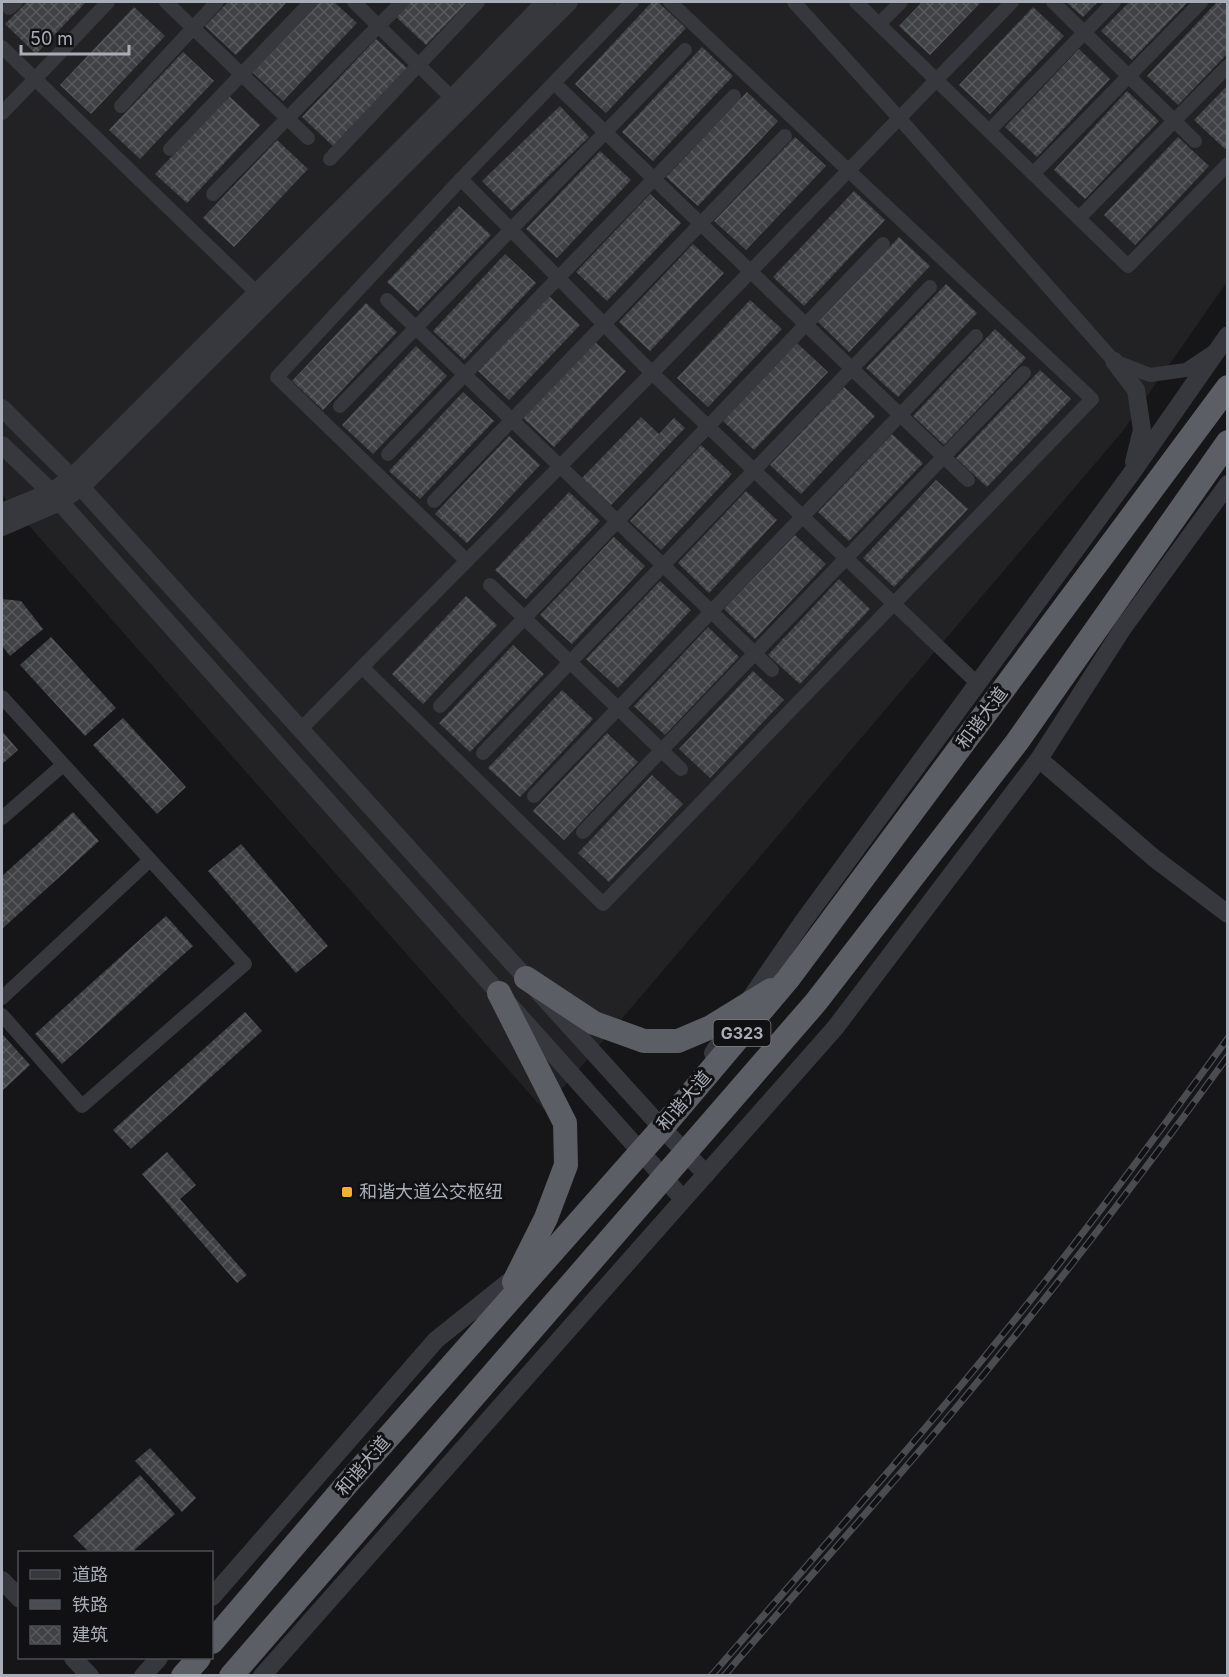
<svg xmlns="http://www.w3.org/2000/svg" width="1229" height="1677" font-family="Inter,'Noto Sans SC',sans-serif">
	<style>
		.built { fill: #222225 }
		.building { fill: url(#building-cross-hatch) }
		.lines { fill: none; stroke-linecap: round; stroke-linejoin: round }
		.minor { stroke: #37383d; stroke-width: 14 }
		.tertiary { stroke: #37383d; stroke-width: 18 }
		.trunk { stroke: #5b5e65; stroke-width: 24 }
		.rail-casing { stroke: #4a4c52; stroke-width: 7 }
		.rail { stroke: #111113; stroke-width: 4.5; stroke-dasharray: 14; stroke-linecap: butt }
		.poi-dot { fill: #f2b134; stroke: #111113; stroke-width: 2 }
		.labels { text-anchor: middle; stroke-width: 6; stroke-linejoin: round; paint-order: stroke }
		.shield { fill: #111113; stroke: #7b7e86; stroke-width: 1.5 }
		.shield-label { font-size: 16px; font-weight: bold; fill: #a8adb8 }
		.street-label { font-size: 18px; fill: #a8adb8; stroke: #111113 }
		.poi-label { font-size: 18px; fill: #a8adb8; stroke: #111113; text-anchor: start }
	</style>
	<defs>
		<pattern id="building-cross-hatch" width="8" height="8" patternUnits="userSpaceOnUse" patternTransform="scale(1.5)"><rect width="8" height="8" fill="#404145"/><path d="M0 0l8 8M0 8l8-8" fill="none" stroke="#595a5e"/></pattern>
	</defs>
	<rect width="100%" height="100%" fill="#161618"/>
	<path class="built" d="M2 2H1227V282L1122 432 544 1110 2 495Z"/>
	<g class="building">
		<path d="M27 2H86L36 54 5 24Z"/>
		<path d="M228 2H287L236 55 205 26Z"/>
		<path d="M319 2H334L357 23 283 101 252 72Z"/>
		<path d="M409 2H468L426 45 395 16Z"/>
		<path d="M652 2H658L686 28 606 113 575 84Z"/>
		<path d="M922 2H981L930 55 899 26Z"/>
		<path d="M1066 2H1098L1083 17Z"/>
		<path d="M1129 2H1188L1132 60 1101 31Z"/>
		<path d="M1217 2H1225L1228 3V53L1178 105 1147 76Z"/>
		<path d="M134 7 165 36 91 114 60 85Z"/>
		<path d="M1033 7 1064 36 990 114 959 85Z"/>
		<path d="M376 39 407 68 333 146 302 117Z"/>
		<path d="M702 47 733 76 653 161 622 132Z"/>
		<path d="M1079 49 1110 79 1037 157 1005 127Z"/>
		<path d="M183 52 214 81 140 159 109 130Z"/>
		<path d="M1228 85V147L1225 149 1194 120Z"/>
		<path d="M1127 91 1159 121 1085 199 1054 170Z"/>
		<path d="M747 92 778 121 698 206 666 177Z"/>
		<path d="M229 96 260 125 187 203 155 174Z"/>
		<path d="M560 106 589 137 512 211 482 181Z"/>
		<path d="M795 137 826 166 746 250 714 221Z"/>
		<path d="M1178 137 1209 166 1135 245 1104 215Z"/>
		<path d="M277 140 308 169 234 247 203 218Z"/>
		<path d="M600 151 631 180 557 258 526 229Z"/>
		<path d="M854 191 885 220 804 306 773 277Z"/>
		<path d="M650 194 681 223 607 301 576 272Z"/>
		<path d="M459 206 491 235 418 311 387 282Z"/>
		<path d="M899 237 930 266 849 352 818 322Z"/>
		<path d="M693 244 724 273 650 351 619 322Z"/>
		<path d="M505 254 536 283 464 360 433 331Z"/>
		<path d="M946 284 977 313 898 397 866 368Z"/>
		<path d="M549 296 580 325 509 400 478 371Z"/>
		<path d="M750 300 782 329 708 407 677 378Z"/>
		<path d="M366 303 397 332 323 410 292 381Z"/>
		<path d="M995 329 1026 358 944 445 913 416Z"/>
		<path d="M595 342 626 371 554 447 523 418Z"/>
		<path d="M797 343 828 372 754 450 723 421Z"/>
		<path d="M416 346 447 376 373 454 342 425Z"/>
		<path d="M1040 370 1071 399 987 487 956 458Z"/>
		<path d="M844 387 875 416 801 494 770 465Z"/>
		<path d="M463 392 494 421 420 499 389 471Z"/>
		<path d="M641 417 659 434 674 418 685 428 611 505 582 478Z"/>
		<path d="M892 434 923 463 849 541 818 512Z"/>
		<path d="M509 436 540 465 467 543 435 514Z"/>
		<path d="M701 445 732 474 661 550 630 521Z"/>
		<path d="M936 480 968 509 894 587 863 558Z"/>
		<path d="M746 491 777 520 709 593 678 563Z"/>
		<path d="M569 492 600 521 526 599 495 570Z"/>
		<path d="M795 535 826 564 755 639 724 609Z"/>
		<path d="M614 537 645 566 572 644 540 615Z"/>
		<path d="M839 579 870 609 800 684 768 655Z"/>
		<path d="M660 581 691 610 618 688 586 659Z"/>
		<path d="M466 596 497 625 423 704 392 674Z"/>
		<path d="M2 599 21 601 43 629 10 656 2 646Z"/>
		<path d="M708 627 739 657 665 735 634 706Z"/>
		<path d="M51 637 116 708 85 736 20 665Z"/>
		<path d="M513 645 544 674 470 752 439 723Z"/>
		<path d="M753 671 784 700 710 778 679 749Z"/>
		<path d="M562 690 593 719 520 797 488 768Z"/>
		<path d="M123 718 186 787 157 814 93 745Z"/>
		<path d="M2 731 18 750 2 764Z"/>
		<path d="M607 733 638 762 564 840 533 811Z"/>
		<path d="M652 775 683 804 609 882 578 853Z"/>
		<path d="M73 812 99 841 2 929V876Z"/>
		<path d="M241 844 328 946 296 973 208 871Z"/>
		<path d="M166 916 193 946 62 1064 35 1034Z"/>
		<path d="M245 1012 262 1031 131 1149 113 1130Z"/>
		<path d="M2 1034 30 1065 2 1091Z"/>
		<path d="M167 1152 196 1185 180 1199 247 1275 237 1283 142 1174Z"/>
		<path d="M150 1448 196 1498 182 1512 135 1461Z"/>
		<path d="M140 1475 175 1514 132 1552H89L73 1536Z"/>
	</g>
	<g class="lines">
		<g class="minor">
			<path d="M166 2 308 138"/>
			<path d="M354 2 452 98"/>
			<path d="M632 2 461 179 652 373 978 684"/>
			<path d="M794 2 900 119 1114 361 1150 375 1186 370 1213 352"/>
			<path d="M856 2 1128 266 1228 164"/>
			<path d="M1053 2 1195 141"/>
			<path d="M9 8 16 2"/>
			<path d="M879 24 901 2"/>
			<path d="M2 47 257 293"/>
			<path d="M554 83 968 480"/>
			<path d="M121 106 217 2"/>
			<path d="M2 113 35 79 108 2"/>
			<path d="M989 131 1114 2"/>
			<path d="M170 149 311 2"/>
			<path d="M330 159 478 2"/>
			<path d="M1033 174 1201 2"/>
			<path d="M461 179 277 377 467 561"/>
			<path d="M213 194 402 2"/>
			<path d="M1079 218 1228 66"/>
			<path d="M387 300 772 670"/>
			<path d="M340 406 685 50"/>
			<path d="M388 454 734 96"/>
			<path d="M434 501 785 136"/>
			<path d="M490 585 681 769"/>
			<path d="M362 667 603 904 1092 399 849 171 670 2"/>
			<path d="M2 697 245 964 82 1106 2 1015"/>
			<path d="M440 706 883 244"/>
			<path d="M301 729 652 373 1012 2"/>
			<path d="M483 753 930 287"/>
			<path d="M534 796 976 336"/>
			<path d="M2 818 63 765"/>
			<path d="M583 832 1024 373"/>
			<path d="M2 998 150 860"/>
		</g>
		<g class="tertiary">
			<path d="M1114 361 1136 390 1142 430 1134 462"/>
			<path d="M2 408 81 487 662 1128 706 1174"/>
			<path d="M2 445 51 492 683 1199"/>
			<path d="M2 512 51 492 71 478 452 98 545 2"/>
			<path d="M2 527 60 502 81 487 569 2"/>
			<path d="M1039 759 1154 858 1228 914"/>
			<path d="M713 1053 802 923 1131 474 1228 335"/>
			<path d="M2 1580 20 1599"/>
			<path d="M212 1597 436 1340 521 1272"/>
			<path d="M73 1658 90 1676"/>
			<path d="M143 1676 159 1658"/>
			<path d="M262 1676 835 1028 1039 759 1123 628 1228 484"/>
		</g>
		<g class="trunk">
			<path d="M526 978 594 1023 644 1041H678L711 1027 771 990"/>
			<path d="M499 993 565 1123 566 1165 546 1218 514 1282"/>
			<path d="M212 1642 346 1485 662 1128 788 979 1228 387"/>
			<path d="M183 1676 199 1658"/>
			<path d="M231 1676 816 1002 1017 742 1228 442"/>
		</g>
		<defs>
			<g id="rail">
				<path d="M711 1676C814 1557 919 1439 1017 1317 1090 1226 1159 1132 1228 1038"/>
				<path d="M724 1676C801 1586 880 1499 956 1408 1051 1294 1141 1176 1228 1056"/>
			</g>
		</defs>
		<use href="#rail" class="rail-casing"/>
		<use href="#rail" class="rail"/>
	</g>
	<rect class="poi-dot" x="341" y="1186" width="12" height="12" rx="3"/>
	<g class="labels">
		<rect class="shield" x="713.5" y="1020" width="57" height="26" rx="4.5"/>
		<g class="shield-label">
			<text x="742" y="1039">G323</text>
		</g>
		<g class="street-label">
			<text transform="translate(982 718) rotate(-53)" y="6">和谐大道</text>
			<text transform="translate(684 1101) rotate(-49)" y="6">和谐大道</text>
			<text transform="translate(363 1466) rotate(-49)" y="6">和谐大道</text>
		</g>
		<g class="poi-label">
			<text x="359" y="1198">和谐大道公交枢纽</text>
		</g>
	</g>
	<rect width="1229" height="1677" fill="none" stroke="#a8adb8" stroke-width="6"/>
	<rect x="18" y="1551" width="195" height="108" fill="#111113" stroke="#4d4f55" stroke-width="1.5"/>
	<rect x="30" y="1570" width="30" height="9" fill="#37383d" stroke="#4d4f55" stroke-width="1.5"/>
	<text x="72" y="1581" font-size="18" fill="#a8adb8">道路</text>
	<rect x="30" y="1600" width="30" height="9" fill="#4a4c52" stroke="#4d4f55" stroke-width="1.5"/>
	<text x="72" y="1611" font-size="18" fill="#a8adb8">铁路</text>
	<rect x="30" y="1626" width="30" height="18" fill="url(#building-cross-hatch)" stroke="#4d4f55" stroke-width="1.5"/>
	<text x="72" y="1641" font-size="18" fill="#a8adb8">建筑</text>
	<path d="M21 45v9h108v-9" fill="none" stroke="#a8adb8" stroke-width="3"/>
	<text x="30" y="45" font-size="18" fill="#a8adb8" stroke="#111113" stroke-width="4.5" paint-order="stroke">50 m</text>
</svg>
